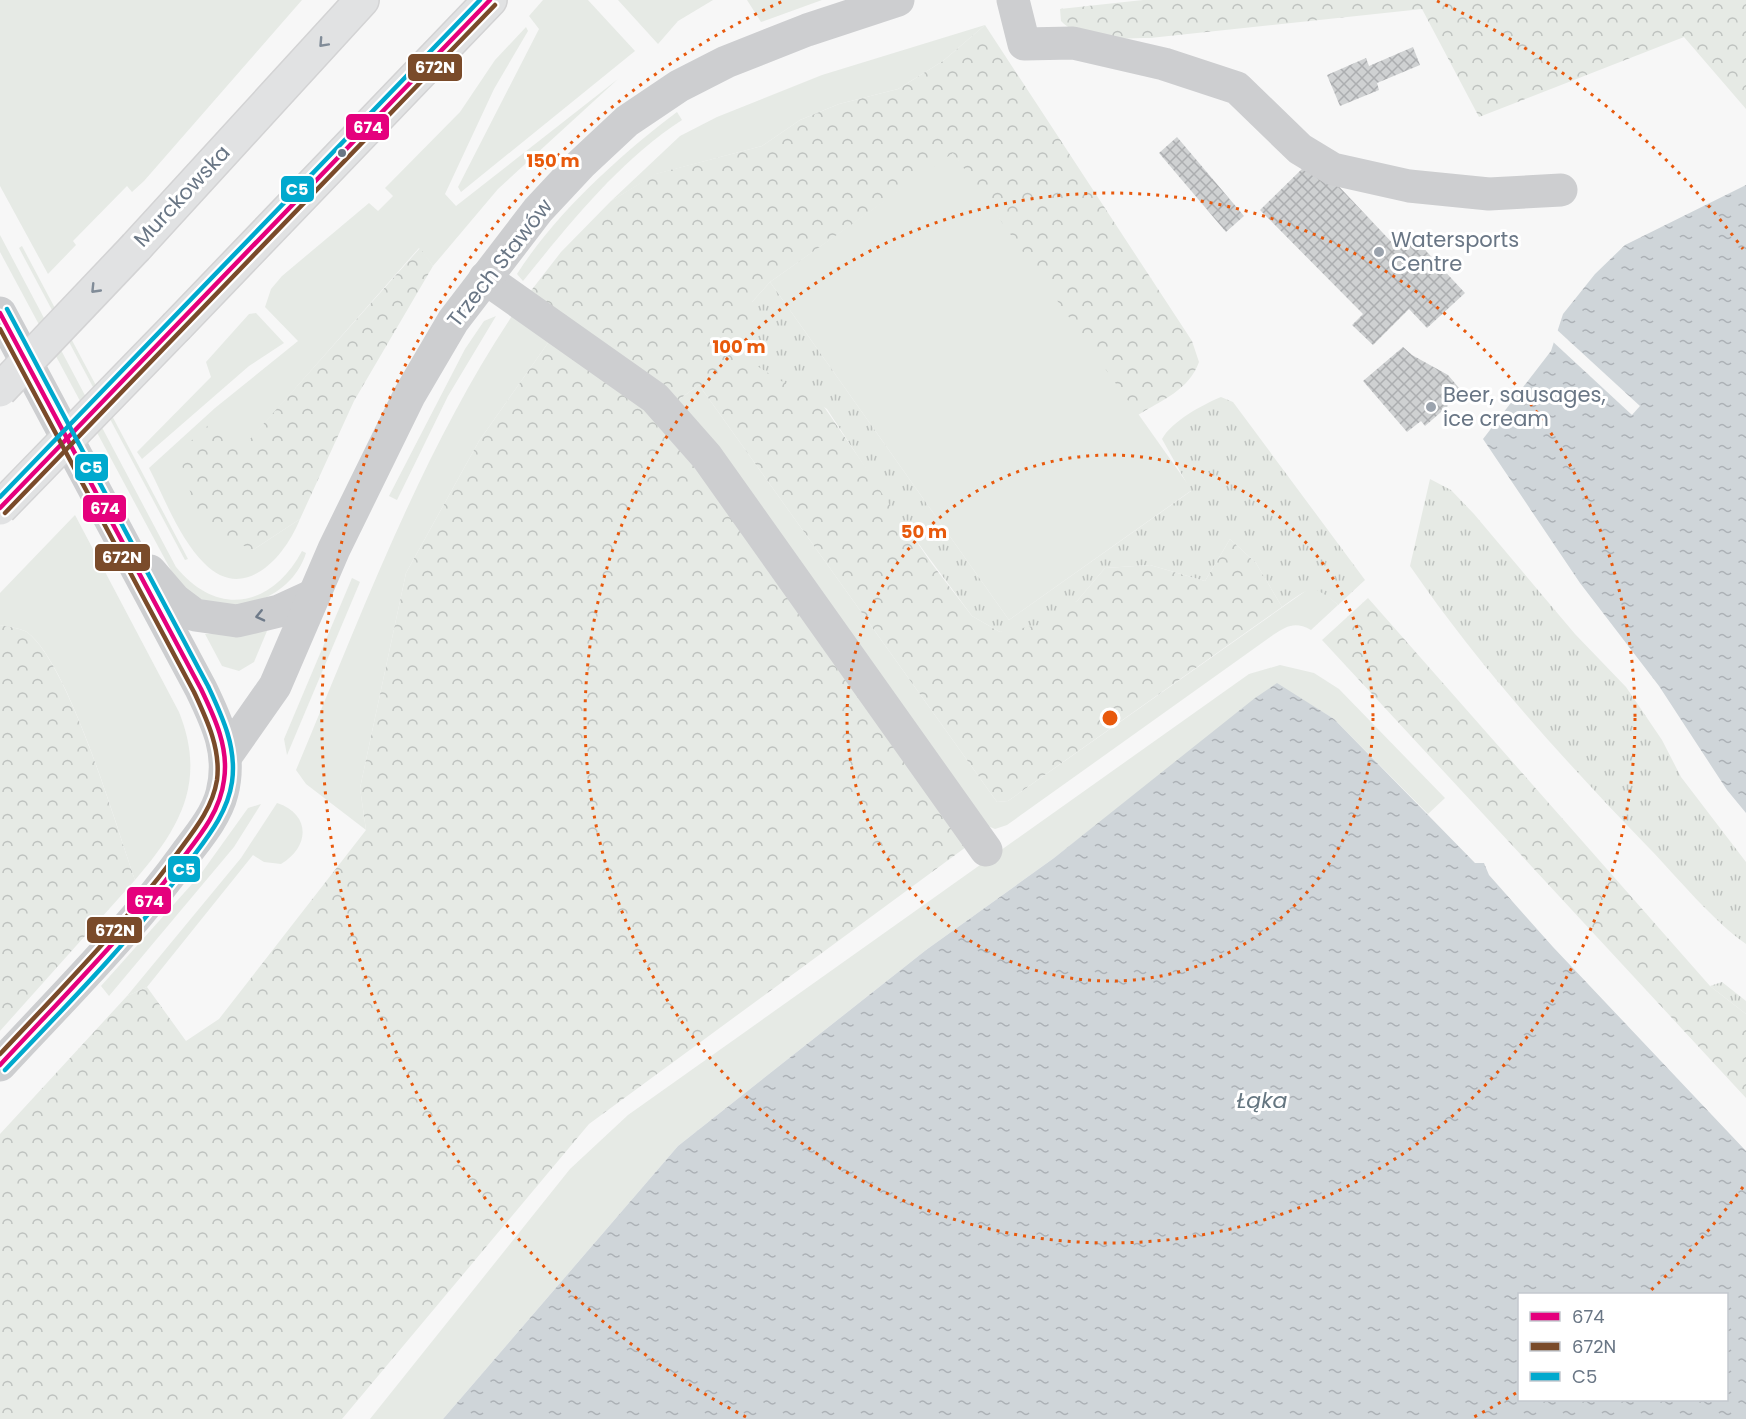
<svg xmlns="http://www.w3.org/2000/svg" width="1746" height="1419" font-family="Poppins,sans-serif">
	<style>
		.green { fill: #e6eae5 }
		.forest { fill: url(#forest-crowns) }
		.park { fill: url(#park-tufts) }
		.water { fill: url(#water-ripples); fill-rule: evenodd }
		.pier { fill: #f7f7f7 }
		.building { fill: url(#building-cross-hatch) }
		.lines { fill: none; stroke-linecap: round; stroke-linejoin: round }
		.highway-casing { stroke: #d3d3d4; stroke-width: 36 }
		.minor { stroke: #cdced0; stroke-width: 33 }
		.highway { stroke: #e1e2e3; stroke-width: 33 }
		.highway-bridge-casing { stroke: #d3d3d4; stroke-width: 36; stroke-linecap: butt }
		.highway-bridge { stroke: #e1e2e3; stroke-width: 33 }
		.bus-1-casing { stroke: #fff; stroke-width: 9 }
		.bus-2-casing { stroke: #fff; stroke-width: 9 }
		.bus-3-casing { stroke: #fff; stroke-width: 9 }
		.bus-1 { stroke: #e5007d; stroke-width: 4.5 }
		.bus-2 { stroke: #7a4b2a; stroke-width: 4.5 }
		.bus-3 { stroke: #00a9ce; stroke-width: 4.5 }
		.oneway { stroke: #818c98 }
		.oneway2 { stroke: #6e7a89 }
		.ring { fill: none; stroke: #e8590c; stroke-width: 3; stroke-dasharray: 3 6 }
		.bus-dot { fill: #697685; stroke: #fff; stroke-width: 2 }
		.poi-dot { fill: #9ba3ad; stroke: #fff; stroke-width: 2 }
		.labels { text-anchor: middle; stroke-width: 6; stroke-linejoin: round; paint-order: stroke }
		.street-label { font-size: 21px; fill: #697685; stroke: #fff }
		.poi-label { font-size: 21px; fill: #697685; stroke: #fff; text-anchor: start }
		.water-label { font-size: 22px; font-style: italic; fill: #657680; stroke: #fff }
		.centre { fill: #e8590c; stroke: #fff; stroke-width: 3 }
		.ring-label { font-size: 18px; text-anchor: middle; font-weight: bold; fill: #e8590c; stroke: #fff; stroke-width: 6; stroke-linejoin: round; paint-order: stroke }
		.line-badge { stroke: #fff; stroke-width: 2 }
		.badge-label { font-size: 16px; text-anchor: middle; font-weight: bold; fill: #fff }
	</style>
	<defs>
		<pattern id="forest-crowns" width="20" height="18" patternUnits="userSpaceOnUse" patternTransform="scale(1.5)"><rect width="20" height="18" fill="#e6eae5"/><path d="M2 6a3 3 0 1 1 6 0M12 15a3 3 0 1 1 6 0" fill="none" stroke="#bec2bf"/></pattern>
		<pattern id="park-tufts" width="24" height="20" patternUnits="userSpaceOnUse" patternTransform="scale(1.5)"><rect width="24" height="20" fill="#e6eae5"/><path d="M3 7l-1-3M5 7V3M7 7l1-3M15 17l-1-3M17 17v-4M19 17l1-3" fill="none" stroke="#bec2bf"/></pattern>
		<pattern id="water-ripples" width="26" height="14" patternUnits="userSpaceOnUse" patternTransform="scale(1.5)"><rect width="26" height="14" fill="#cfd5d9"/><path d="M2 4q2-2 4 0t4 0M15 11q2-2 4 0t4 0" fill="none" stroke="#acb1b6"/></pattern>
		<pattern id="building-cross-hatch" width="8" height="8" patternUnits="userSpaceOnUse" patternTransform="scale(1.5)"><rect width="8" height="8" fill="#cfd1d2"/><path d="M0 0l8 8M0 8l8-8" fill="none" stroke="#acaeb0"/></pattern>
	</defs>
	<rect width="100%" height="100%" fill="#f7f7f7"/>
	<g class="green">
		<path d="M0 0H302L144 181 132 192 127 186 73 241 76 245 48 274 0 186Z"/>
		<path d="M543 0H588L635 51 461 192 458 187 539 29 529 16Z"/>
		<path d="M618 0H713L678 21 658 44Z"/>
		<path d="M747 0H822L761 22Z"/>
		<path d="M985 25 943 61 898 89 839 104 800 120 762 146 656 174 611 201 680 136 717 117 822 75Z"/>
		<path d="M526 27 528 31 494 89 445 194 456 206 618 79 498 189 433 266 419 248 241 450 253 550 300 519C285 557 244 604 204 563 179 538 165 499 149 468L215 408 298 341 265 307 271 289 282 276 369 203 378 211 393 196 385 188 460 112 495 60Z"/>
		<path d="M677 112 682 120C619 161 570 223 523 281L517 274C555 214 621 154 677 112Z"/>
		<path d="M953 152 1192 490 1009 620 770 282Z"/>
		<path d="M0 235 176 567C218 618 272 607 302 551L306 553C293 595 242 616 202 600 191 596 182 584 174 576L0 252Z"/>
		<path d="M22 246 188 559 185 560 19 248Z"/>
		<path d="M256 313 284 343 249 366 142 459 137 452 211 377 206 362 249 314Z"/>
		<path d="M514 313 550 340 479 441 406 573 360 788 366 830 306 784 296 770C361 616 421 452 514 313Z"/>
		<path d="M496 316 448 396 397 500 389 496 465 349 484 321Z"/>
		<path d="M699 385 997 802 1008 801 1307 590H1321L1338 605 1311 630C1295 621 1287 626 1273 635L1007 825 995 829 983 824 674 403Z"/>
		<path d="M75 515 179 712C207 782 180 828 135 880 116 826 69 663 27 632 20 628 8 627 0 625V593Z"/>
		<path d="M352 578 360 582 287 755 284 739Z"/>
		<path d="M267 631 254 662 239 671 222 666 205 634Z"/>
		<path d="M1280 665 1314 673 1339 689 1445 798 1428 814 1334 719 1277 684 1054 858 926 950 678 1146 443 1419H370L570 1169 628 1115 1249 674Z"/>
		<path d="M277 803C311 814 310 847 281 864L264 862 253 855 147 987 127 996 241 858Z"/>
		<path d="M261 804 234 847 109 996 101 986 200 875 248 808Z"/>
	</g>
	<g class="forest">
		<path d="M1143 0H1746V109L1684 37 1479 117 1422 9 1150 38C1120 38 1082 43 1061 21L1060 9Z"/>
		<path d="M985 25 1192 341 1199 362C1189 390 1162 400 1138 415L953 153 770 282 752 302 932 564 972 616 1000 632 1077 601 1105 568 1150 565 1205 581 1230 539 1256 563 1282 607 1008 801 997 802 699 385 674 403 530 292 561 252 611 201 655 174 762 146 800 120 839 104 898 89 943 61Z"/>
		<path d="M420 248 433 266 354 401 300 519 253 550 201 526 178 453 215 419 241 449Z"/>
		<path d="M550 340 639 397 690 457 966 847 589 1124 342 1419H0V1134L127 996 147 987 186 1041 219 1019 366 830 360 788 406 573 479 441Z"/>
		<path d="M1368 598 1710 986 1746 1014V1098L1322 640Z"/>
		<path d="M0 625C8 627 20 628 27 632 69 664 116 826 135 880L0 1031Z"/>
	</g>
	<g class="park">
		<path d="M770 282 1009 620 1191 491 1162 439C1172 421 1202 405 1221 397L1233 402 1365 580 1338 605C1311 581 1308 589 1282 607L1256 563 1230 539 1205 581 1150 565 1105 568 1077 601 1039 625 1000 632 972 616 887 501 827 409 752 363V302Z"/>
		<path d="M1430 479 1451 490 1474 514 1575 634 1626 687 1662 740 1681 777 1746 862V944C1714 922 1677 877 1649 848 1564 760 1480 668 1410 566Z"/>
		<path d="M1722 982 1746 1001V1014L1710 986Z"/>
	</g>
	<g class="water">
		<path d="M1746 185V813L1727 790 1659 686 1580 583 1483 439 1551 351 1563 314 1595 274 1625 245Z"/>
		<path d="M1277 683 1334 719 1475 863H1484L1489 875 1553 947 1746 1151V1419H443L678 1146 926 950 1054 858 1255 698ZM1726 1294V1400H1520V1294Z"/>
	</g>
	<path class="pier" d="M1555 328 1640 406 1632 415 1551 340Z"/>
	<g class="building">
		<path d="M1413 47 1420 65 1377 83 1379 90 1340 106 1327 75 1366 58 1369 66Z"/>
		<path d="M1177 137 1244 216 1226 232 1159 153Z"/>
		<path d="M1305 166 1329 176 1399 250 1413 237 1465 293 1427 328 1409 309 1373 345 1352 325 1363 314 1260 210Z"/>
		<path d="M1403 347 1412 355 1448 375 1459 388 1444 402 1448 406 1425 426 1421 421 1407 432 1363 381Z"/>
	</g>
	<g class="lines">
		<defs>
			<g id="highway">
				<path d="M136 247 362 0"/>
				<path d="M177 326 490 0"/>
			</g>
		</defs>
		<use href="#highway" class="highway-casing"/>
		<g class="minor">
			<path d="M1013 0 1024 44 1073 43 1164 64 1237 88 1300 149 1333 169 1409 186 1489 194 1561 190"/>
			<path d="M485 278 655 398 707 457 986 850"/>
			<path d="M0 313 201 689C218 724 232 754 222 793 217 814 200 835 187 852 132 929 64 996 0 1065"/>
			<path d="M150 571 175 600 195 615 237 621 279 611 314 595"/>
			<path d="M226 756 275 686 334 549 409 396 453 321 538 210 581 164 627 121 679 86 726 62 807 30 898 0"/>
		</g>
		<use href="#highway" class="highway"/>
		<defs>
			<g id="highway-bridge">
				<path d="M0 390 136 247"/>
				<path d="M0 508 177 326"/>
			</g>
		</defs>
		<use href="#highway-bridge" class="highway-bridge-casing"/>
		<use href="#highway-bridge" class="highway-bridge"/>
		<defs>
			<g id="bus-1">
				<path d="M0 313 201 689C215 718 229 748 224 780 220 813 198 838 179 863 125 935 61 999 0 1065"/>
				<path d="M0 508 490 0"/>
			</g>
			<g id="bus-2">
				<path d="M0 329 194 692C207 720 221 749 217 780 212 811 191 834 173 859 121 928 59 991 0 1054"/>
				<path d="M5 513 495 5"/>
			</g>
			<g id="bus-3">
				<path d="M0 497 480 0"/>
				<path d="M5 1070C67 1005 130 941 184 869 204 841 227 816 232 782 237 747 222 716 208 686L7 309"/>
			</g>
		</defs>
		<use href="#bus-1" class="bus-1-casing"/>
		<use href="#bus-2" class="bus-2-casing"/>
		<use href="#bus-3" class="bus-3-casing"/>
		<use href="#bus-1" class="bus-1"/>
		<use href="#bus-2" class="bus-2"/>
		<use href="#bus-3" class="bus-3"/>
	</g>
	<defs><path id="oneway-chevron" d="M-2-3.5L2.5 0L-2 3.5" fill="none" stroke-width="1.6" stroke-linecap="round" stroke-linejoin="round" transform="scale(1.5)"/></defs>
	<g class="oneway">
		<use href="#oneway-chevron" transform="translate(323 43) rotate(133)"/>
		<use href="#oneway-chevron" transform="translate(95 289) rotate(134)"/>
	</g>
	<use class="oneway2" href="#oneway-chevron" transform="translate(260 616) rotate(167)"/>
	<g class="ring">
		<circle cx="1110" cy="718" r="263"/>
		<circle cx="1110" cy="718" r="525"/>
		<path d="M1743 1187A788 788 0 0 1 1647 1294M1516 1393A788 788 0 0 1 1474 1417M746 1417A788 788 0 0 1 783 1M1437 1A788 788 0 0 1 1743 249"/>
	</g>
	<circle class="bus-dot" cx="342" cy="153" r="5"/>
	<g class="poi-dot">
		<circle cx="1379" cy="252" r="6"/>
		<circle cx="1431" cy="407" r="6"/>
	</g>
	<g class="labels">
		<g class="street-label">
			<text transform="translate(182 196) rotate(-47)" y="7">Murckowska</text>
			<text transform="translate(500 263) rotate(-52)" y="7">Trzech Stawów</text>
		</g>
		<g class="poi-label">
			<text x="1391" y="247">Watersports<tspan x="1391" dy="24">Centre</tspan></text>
			<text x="1443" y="402">Beer, sausages,<tspan x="1443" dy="24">ice cream</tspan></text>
		</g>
		<g class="water-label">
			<text x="1262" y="1108">Łąka</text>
		</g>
	</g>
	<circle cx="1110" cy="718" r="9" class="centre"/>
	<g class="ring-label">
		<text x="553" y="167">150 m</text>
		<text x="739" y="353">100 m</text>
		<text x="924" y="538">50 m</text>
	</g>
	<g class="line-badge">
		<rect x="407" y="53" width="56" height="29" rx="6" fill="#7a4b2a"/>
		<rect x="345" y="113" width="45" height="28" rx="6" fill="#e5007d"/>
		<rect x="280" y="175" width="35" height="28" rx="6" fill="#00a9ce"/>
		<rect x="74" y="453" width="35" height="29" rx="6" fill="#00a9ce"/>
		<rect x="82" y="494" width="45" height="29" rx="6" fill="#e5007d"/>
		<rect x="94" y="543" width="57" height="29" rx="6" fill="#7a4b2a"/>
		<rect x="167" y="855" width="34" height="28" rx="6" fill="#00a9ce"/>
		<rect x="126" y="886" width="46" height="29" rx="6" fill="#e5007d"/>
		<rect x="86" y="916" width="57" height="28" rx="6" fill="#7a4b2a"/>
	</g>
	<g class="badge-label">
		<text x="435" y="73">672N</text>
		<text x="368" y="133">674</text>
		<text x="297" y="195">C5</text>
		<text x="91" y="473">C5</text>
		<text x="105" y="514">674</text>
		<text x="122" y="563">672N</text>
		<text x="184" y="875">C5</text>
		<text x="149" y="907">674</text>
		<text x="115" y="936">672N</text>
	</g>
	<rect x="1518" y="1293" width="210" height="108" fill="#ffffff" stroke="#c3c8ce" stroke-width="1.5"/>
	<rect x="1530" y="1312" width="30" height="9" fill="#e5007d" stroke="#c3c8ce" stroke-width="1.5"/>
	<text x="1572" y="1323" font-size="18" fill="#697685">674</text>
	<rect x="1530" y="1342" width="30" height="9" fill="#7a4b2a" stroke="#c3c8ce" stroke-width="1.5"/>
	<text x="1572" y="1353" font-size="18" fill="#697685">672N</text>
	<rect x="1530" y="1372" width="30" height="9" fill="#00a9ce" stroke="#c3c8ce" stroke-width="1.5"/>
	<text x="1572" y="1383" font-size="18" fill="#697685">C5</text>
</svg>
